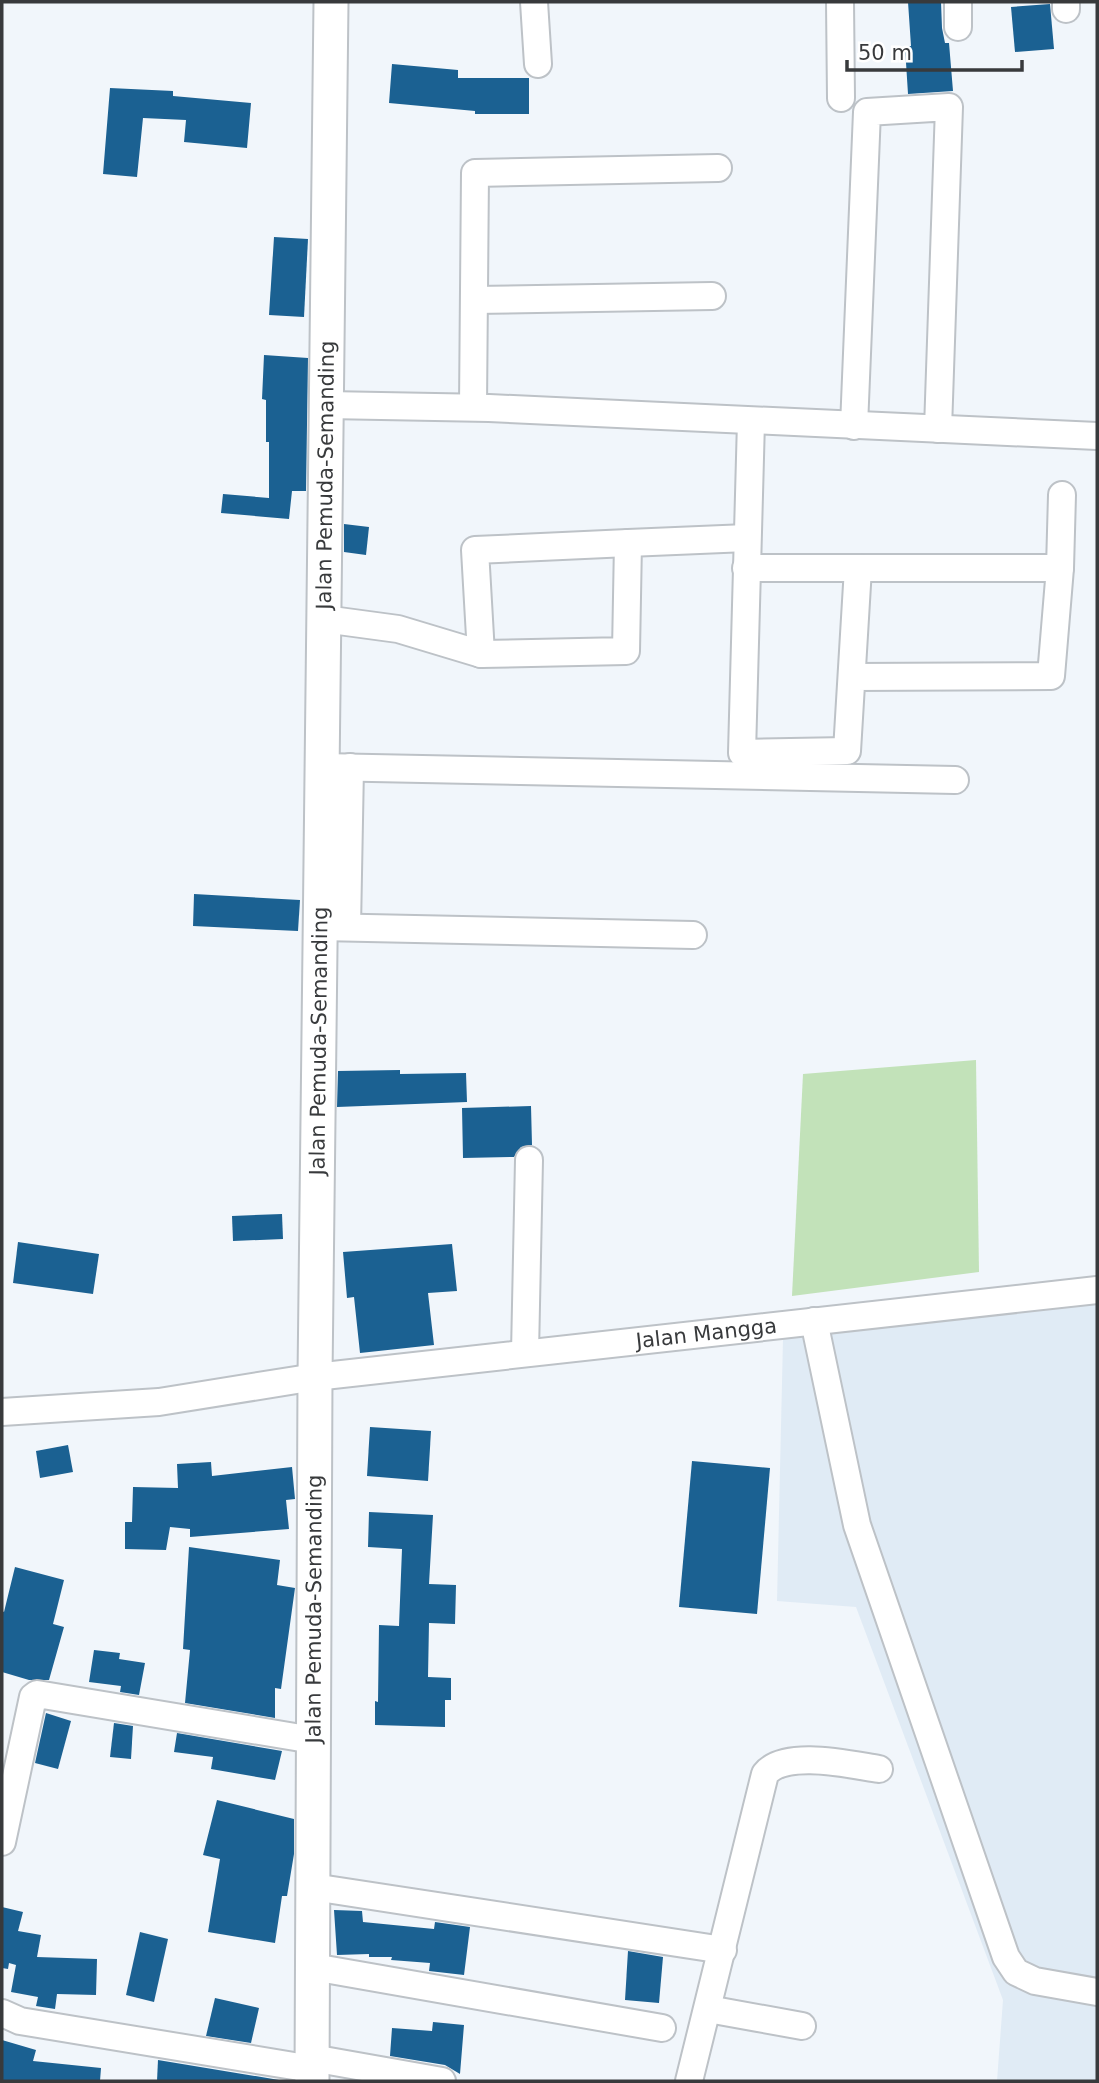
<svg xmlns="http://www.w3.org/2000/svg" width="1099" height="2083" font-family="'DejaVu Sans',sans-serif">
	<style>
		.built { fill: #e0ebf5 }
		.green { fill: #c2e2b9 }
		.building { fill: #1b6192 }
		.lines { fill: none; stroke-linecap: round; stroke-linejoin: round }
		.minor-casing { stroke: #bdc2c7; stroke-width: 30 }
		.major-casing { stroke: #bdc2c7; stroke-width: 37 }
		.minor { stroke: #fff; stroke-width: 26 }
		.major { stroke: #fff; stroke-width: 33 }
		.labels { text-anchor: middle; stroke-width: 7; stroke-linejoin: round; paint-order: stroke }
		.street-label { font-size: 21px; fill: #383a3c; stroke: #fff }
	</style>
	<rect width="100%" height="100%" fill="#f1f6fb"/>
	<path class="built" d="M1097 1304V2081H997L1003 2000 856 1607 777 1601 783 1339Z"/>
	<path class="green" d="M976 1060 979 1272 792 1296 803 1074Z"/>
	<g class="building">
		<path d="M908 2H941L942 28 945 43H949L953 91 908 94 905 47 911 46Z"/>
		<path d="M1050 4 1054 49 1015 52 1011 7Z"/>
		<path d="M392 64 458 70V78H529V114H475V111L389 103Z"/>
		<path d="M110 88 173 91V96L251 103 247 148 184 142 186 120 143 118 137 177 103 174Z"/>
		<path d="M274 237 308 239 304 317 269 315Z"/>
		<path d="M264 355 308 358 306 491H292L289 519 221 513 223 494 269 498V442H266V400L262 399Z"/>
		<path d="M344 524 369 527 366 555 344 552Z"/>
		<path d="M194 894 300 900 298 931 193 926Z"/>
		<path d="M400 1070V1074L466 1073 467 1102 337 1107 338 1071Z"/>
		<path d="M531 1106 532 1145 521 1147 514 1157 463 1158 462 1108Z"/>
		<path d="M282 1214 283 1239 233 1241 232 1216Z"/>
		<path d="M18 1242 99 1254 93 1294 13 1283Z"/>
		<path d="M452 1244 457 1291 428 1293 434 1345 360 1353 354 1297 347 1298 343 1252Z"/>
		<path d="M370 1427 431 1431 428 1481 367 1476Z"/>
		<path d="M68 1445 73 1472 40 1478 36 1451Z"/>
		<path d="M692 1461 770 1468 757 1614 679 1607Z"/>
		<path d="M211 1462 212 1476 292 1467 295 1499 286 1500 289 1529 190 1537V1529L170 1527 166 1550 125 1549V1522H132L133 1487 178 1488 177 1464Z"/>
		<path d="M369 1512 433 1515 429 1584 456 1585 455 1624 429 1623 428 1677 451 1678V1700H445V1727L375 1725V1701L378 1702 379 1625 399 1626 402 1549 368 1547Z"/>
		<path d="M189 1547 280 1560 277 1585 295 1588 281 1689 275 1688V1718L185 1703 190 1650 183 1649Z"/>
		<path d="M15 1567 64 1580 53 1624 64 1627 49 1680H29L2 1672V1611L4 1612Z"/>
		<path d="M94 1650 120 1653 119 1659 145 1663 139 1695 120 1692 121 1686 89 1682Z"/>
		<path d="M46 1713 71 1721 58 1769 35 1763Z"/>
		<path d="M114 1723 133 1726 131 1759 110 1757Z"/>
		<path d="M177 1733 282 1751 275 1780 211 1769 213 1757 174 1752Z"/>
		<path d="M217 1800 294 1819V1854L287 1896H282L275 1943 208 1932 220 1859 203 1855Z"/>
		<path d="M2 1907 23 1912 18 1931 41 1935 37 1957 97 1959 96 1995 57 1994 55 2009 36 2006 38 1997 11 1992 16 1965 9 1963 8 1969 2 1968Z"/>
		<path d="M334 1910 362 1911 363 1922 434 1929 435 1922 470 1927 464 1975 429 1971 430 1963 391 1960 392 1957H369V1954L337 1955Z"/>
		<path d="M140 1932 168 1939 154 2002 126 1995Z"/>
		<path d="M628 1951 663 1957 659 2003 625 2000Z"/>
		<path d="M215 1998 259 2008 251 2043 206 2036Z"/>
		<path d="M433 2022 464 2025 460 2074 445 2065 390 2056 392 2028 432 2031Z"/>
		<path d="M2 2040 36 2050 33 2061 101 2068 100 2081H2Z"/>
		<path d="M158 2060 279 2080V2081H157Z"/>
	</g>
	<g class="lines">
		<defs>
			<g id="minor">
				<path d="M534 2 538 64"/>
				<path d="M840 2 841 98"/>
				<path d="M958 2V27"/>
				<path d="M1066 2V9"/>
				<path d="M474 300 712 296"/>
				<path d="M327 405 489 408 1097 436"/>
				<path d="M473 407 475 173 718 168"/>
				<path d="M751 421 742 753 847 751 858 568H1060L1051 676 852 677"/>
				<path d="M854 426 867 112 949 107 938 429"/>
				<path d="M746 568H858"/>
				<path d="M1060 568 1062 495"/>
				<path d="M324 619 398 629 481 654 626 651 628 543 747 538"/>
				<path d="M481 654 475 550 628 543"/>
				<path d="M322 767 955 780"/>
				<path d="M320 927 693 935"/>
				<path d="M347 927 350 767"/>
				<path d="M814 1321 857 1525 1006 1957 1016 1972 1035 1981 1097 1992"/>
				<path d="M525 1353 529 1160"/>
				<path id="s1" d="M2 1412 159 1402 315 1377 1097 1290"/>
				<path d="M2 1842 33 1697 37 1694 313 1740"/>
				<path d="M313 1887 723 1950"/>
				<path d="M313 1967 662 2028"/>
				<path d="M708 2009 802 2026"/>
				<path d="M2 2013 20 2021 312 2069"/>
				<path d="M312 2058 442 2081"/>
				<path d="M689 2081 765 1774C785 1749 852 1765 879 1769"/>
			</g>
			<g id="major">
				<path id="s2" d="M312 2081 315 1377 331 2"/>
			</g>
		</defs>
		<use href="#minor" class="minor-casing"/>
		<use href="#major" class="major-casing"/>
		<use href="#minor" class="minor"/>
		<use href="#major" class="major"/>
	</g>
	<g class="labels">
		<g class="street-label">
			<text dy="7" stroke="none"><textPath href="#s2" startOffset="1606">Jalan Pemuda-Semanding</textPath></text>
			<text dy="7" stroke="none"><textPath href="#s2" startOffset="1040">Jalan Pemuda-Semanding</textPath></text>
			<text dy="7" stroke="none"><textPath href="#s1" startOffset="709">Jalan Mangga</textPath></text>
			<text dy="7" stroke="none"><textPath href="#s2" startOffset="472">Jalan Pemuda-Semanding</textPath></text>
		</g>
	</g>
	<rect width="1099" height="2083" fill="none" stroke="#383a3c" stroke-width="7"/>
	<path d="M847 60v10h175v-10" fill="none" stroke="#383a3c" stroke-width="3.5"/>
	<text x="858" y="60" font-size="21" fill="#383a3c" stroke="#ffffff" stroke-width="5" paint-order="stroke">50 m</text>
</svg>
